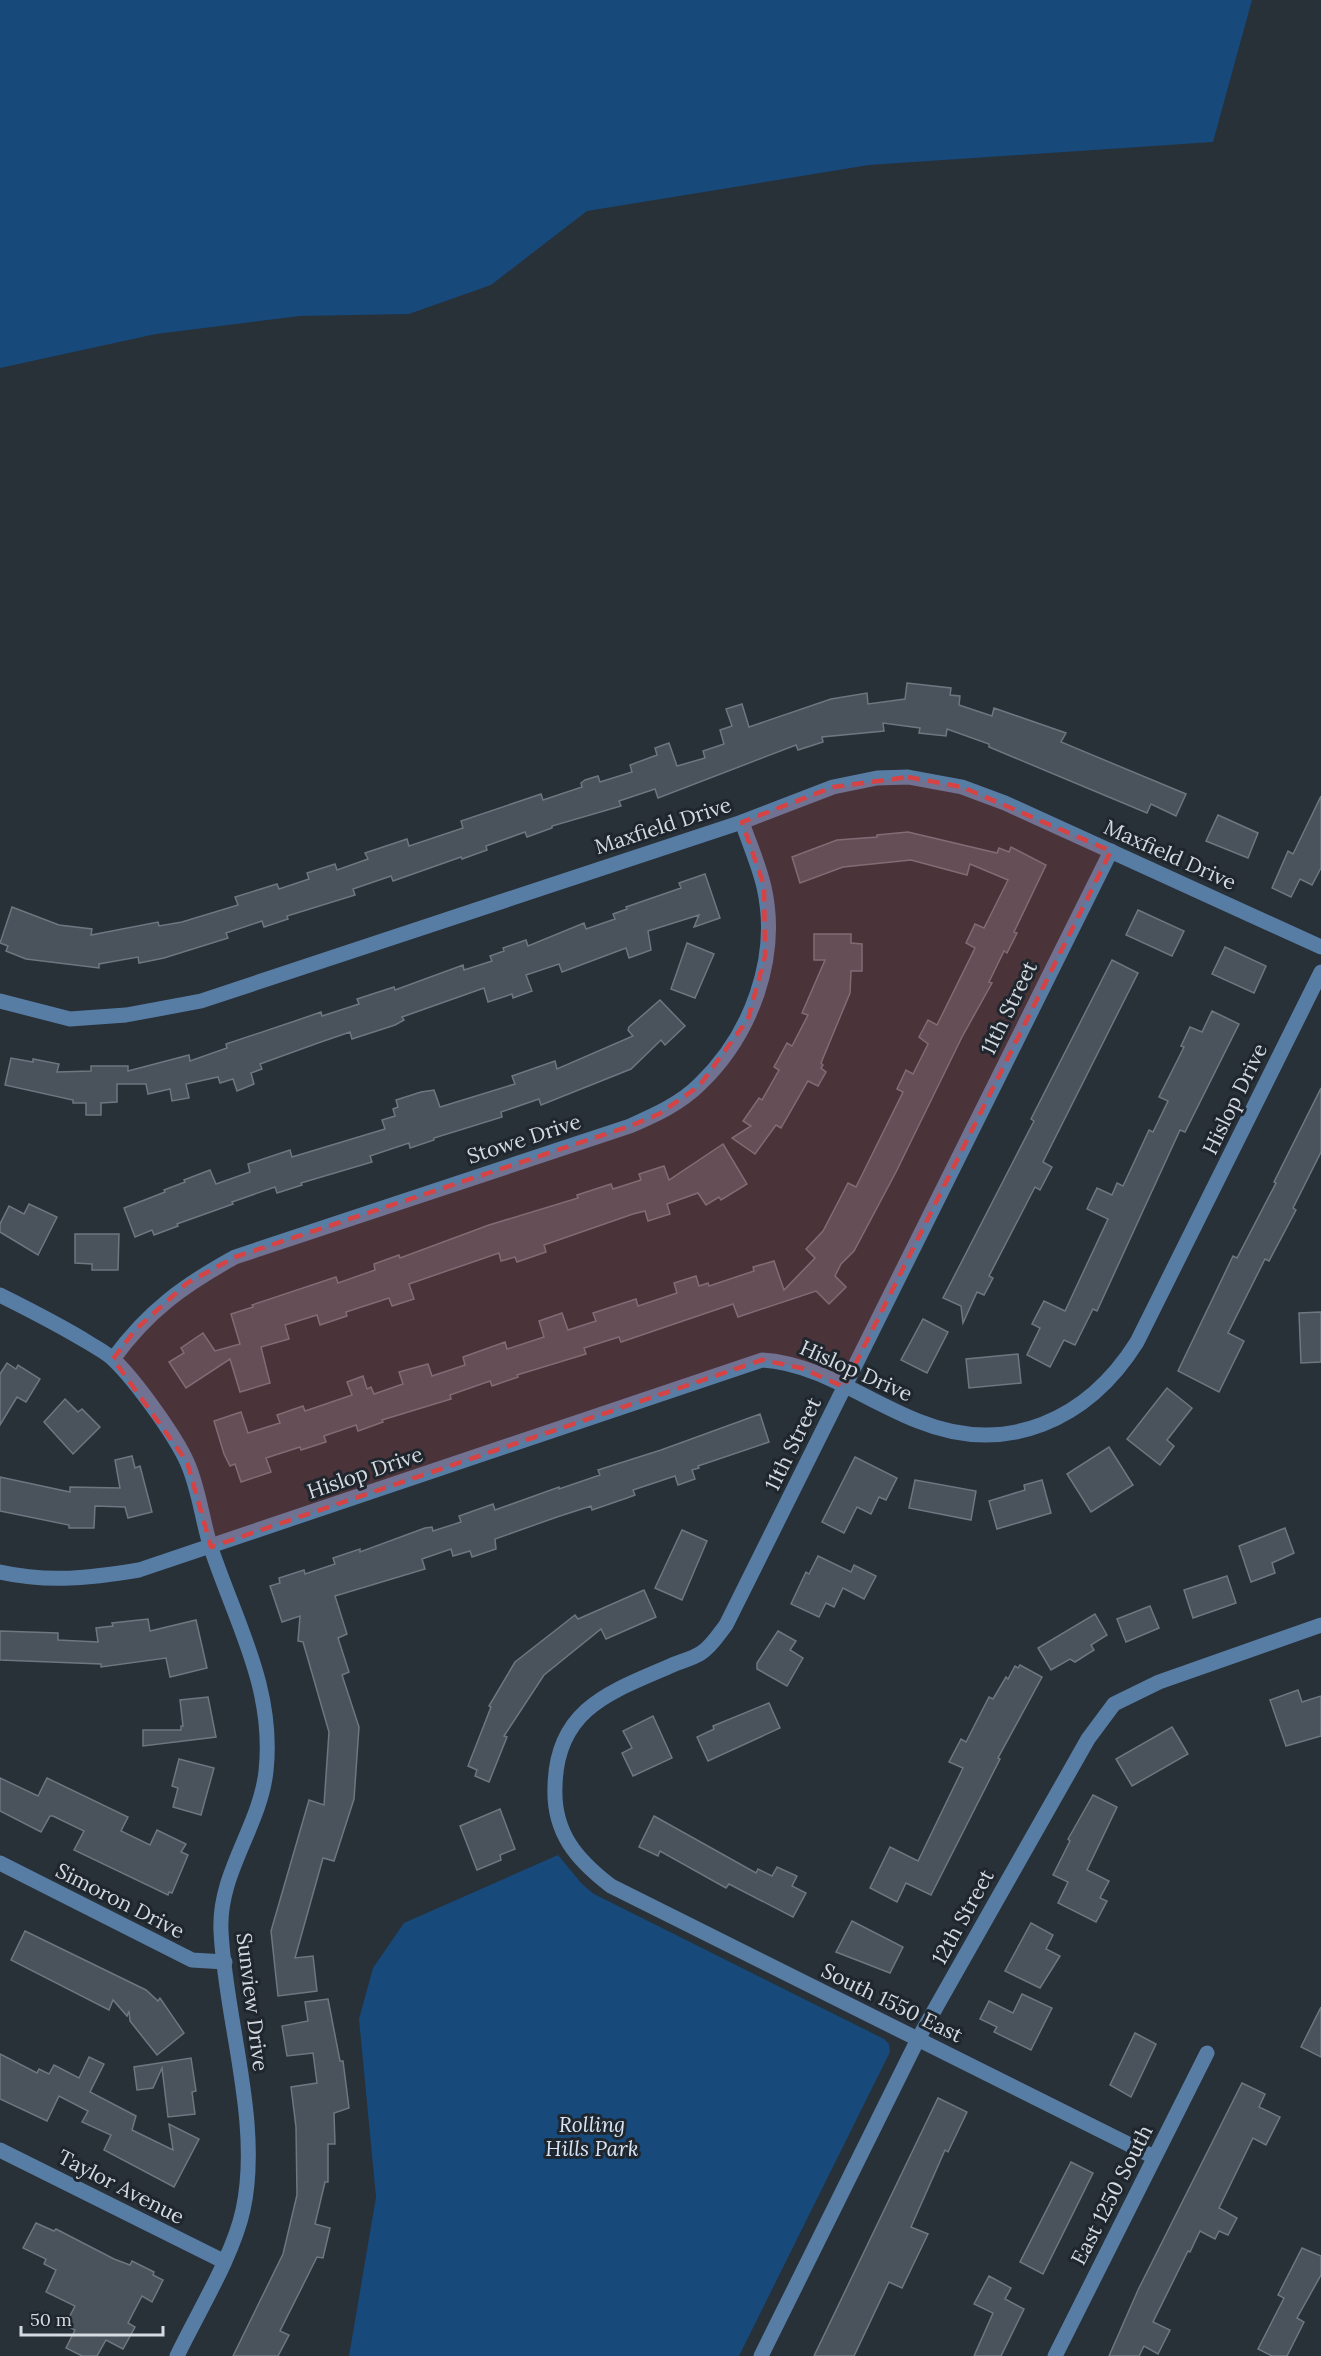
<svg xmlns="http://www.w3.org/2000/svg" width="1321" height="2356" font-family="Lora,serif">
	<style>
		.green { fill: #17497a }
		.building { fill: #4a525c; stroke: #6e7680; stroke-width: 1.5 }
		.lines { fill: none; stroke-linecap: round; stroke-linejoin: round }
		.minor { stroke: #587da5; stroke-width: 15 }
		.marked { fill: #d64344; fill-opacity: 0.2; stroke: #d64344; stroke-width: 4.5; stroke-dasharray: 12 8; stroke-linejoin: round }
		.labels { text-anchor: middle; stroke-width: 6; stroke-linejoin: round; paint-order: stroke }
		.street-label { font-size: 21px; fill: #d5dae0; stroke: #1f262e }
		.park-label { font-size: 21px; font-style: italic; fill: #d7e5f6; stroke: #1f262e }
	</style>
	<rect width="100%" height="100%" fill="#283038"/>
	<g class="green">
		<path d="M0 0H1252L1213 142 869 165 587 211 491 285 409 314 299 316 156 334 0 368Z"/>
		<path d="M558 1855 582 1884 594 1894 884 2039 889 2044 890 2052 739 2356H349L376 2197 359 2019 373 1968 404 1923Z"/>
	</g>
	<g class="building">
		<path d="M907 683 951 688 950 695 960 696 959 705 992 716 994 708 1066 733 1061 742 1186 794 1176 816 1151 804 1147 813 989 747V744L947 729 946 736 919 733 920 728 883 723 884 731 822 737 823 742 798 750 796 745 658 798 655 789 619 801 621 806 552 826V828L527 837 525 832 486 846 487 850 462 859 461 857 393 881 391 876 353 889 355 895 287 916 288 919 264 927 262 921 226 933 228 938 164 958 139 963 138 957 99 964V968L26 959 6 951 8 946 0 943 12 907 59 925 92 929 91 935 158 922 159 926 182 922 238 905 235 897 277 884 279 889 309 879 307 873 335 864 337 870 368 859 365 853 407 839 409 846 463 828 461 821 541 794 543 800 582 787 581 783 585 780 598 776 600 782 632 772 630 765 657 755 655 748 669 743 677 766 705 758 703 751 724 744 720 730 732 726 726 709 742 704 749 727 831 699 867 693 868 704 905 699Z"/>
		<path d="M1321 796V868L1312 885 1300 879 1291 897 1272 888 1288 851 1293 854Z"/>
		<path d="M1218 815 1258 833 1248 858 1206 841Z"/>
		<path d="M908 832 997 853 999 848 1009 852 1011 847 1046 865 1014 932 1017 933 1007 953 1004 951 989 982 992 983 962 1037 896 1172 854 1251 841 1264 835 1276 846 1287 829 1304 816 1291 738 1317 733 1304 621 1342 619 1337 584 1348 586 1354 517 1375 518 1377 492 1386 490 1381 450 1395 451 1399 382 1420 383 1422 358 1431 356 1425 324 1436 326 1442 301 1450 300 1447 266 1458 271 1472 241 1482 235 1464 230 1466 224 1454 214 1421 241 1412 248 1433 280 1423 277 1415 303 1406 305 1411 352 1395 347 1382 363 1376 367 1389 371 1387 374 1394 403 1384 399 1372 428 1364 432 1376 465 1365 463 1357 505 1342 507 1349 544 1337 539 1321 562 1313 568 1330 596 1321 593 1313 636 1299 638 1306 677 1293 674 1283 696 1276 699 1286 708 1283 709 1286 754 1271 753 1267 774 1261 784 1290 815 1258 806 1249 823 1231 848 1183 856 1187 903 1092 897 1089 906 1070 913 1074 928 1044 919 1037 928 1020 937 1025 975 948 966 943 975 924 984 928 1008 880 970 864 967 875 911 860 843 867 800 883 792 857 837 840 877 837V835Z"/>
		<path d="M705 874 720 918 694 927 699 915 648 931 651 950 629 958 626 948 562 972 559 964 526 975 532 991 513 998 512 994 488 1002 484 988 402 1017 404 1020 395 1025 352 1039 350 1032 318 1043 260 1064 262 1069 251 1073 254 1084 237 1091 233 1079 220 1083 218 1077 186 1084 189 1098 172 1101 170 1089 148 1094 146 1084H117V1102L101 1103V1115H86V1103H73V1100L5 1085 11 1058 33 1062V1059L59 1064 57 1072 91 1071V1066H128V1071L189 1055 190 1061 227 1048 226 1044 295 1021 321 1012 322 1016 359 1004 357 999 394 987 395 990 463 965 464 970 492 961 490 956 504 951 503 948 526 940 528 946 584 923 586 929 615 919 613 914 627 909 626 907 681 888 679 883Z"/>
		<path d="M1138 910 1184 931 1172 956 1126 935Z"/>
		<path d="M814 934H851V943L862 944V971H851L850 993 821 1063 823 1065 821 1068 826 1072 818 1086 808 1081 781 1128 776 1125 755 1154 732 1138 751 1126 743 1121 759 1098 762 1100 779 1070 774 1067 787 1043 792 1046 808 1015 802 1013 825 960H814Z"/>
		<path d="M687 943 714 954 695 998 671 989Z"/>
		<path d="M1225 947 1266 966 1254 993 1212 974Z"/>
		<path d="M1112 960 1138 973 1043 1162 1052 1167 1040 1190 1035 1187 989 1276 993 1278 984 1295 977 1292 963 1323 961 1306 943 1298 1034 1121 1031 1119Z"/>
		<path d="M660 1000 685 1026 665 1045 661 1040 631 1069 541 1105 539 1099 501 1112 502 1117 434 1138V1140L410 1148 409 1143 370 1156 372 1162 301 1183 302 1185 277 1193 275 1187 232 1202 233 1204 177 1224 178 1226 154 1235 152 1230 135 1237 124 1208 165 1192 164 1190 185 1182 184 1180 210 1170 216 1184 250 1172 248 1164 290 1150 292 1157 385 1129 382 1120 395 1116 393 1109 398 1107 396 1100 421 1092 434 1090 440 1107 515 1084 512 1076 555 1061 557 1069 633 1036 628 1030 629 1027Z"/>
		<path d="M1212 1011 1239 1024 1185 1132 1180 1130 1097 1311 1093 1309 1075 1345 1064 1340 1050 1367 1027 1355 1040 1328 1032 1324 1044 1301 1065 1311 1108 1219 1087 1209 1097 1188 1112 1195 1117 1183 1123 1186 1149 1130 1153 1132 1168 1101 1159 1097 1184 1047 1181 1046 1190 1027 1202 1032Z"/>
		<path d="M1321 1088V1152L1293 1208 1296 1210 1269 1261 1265 1259 1228 1333 1244 1341 1219 1392 1178 1371 1233 1256 1237 1258 1276 1183 1274 1182Z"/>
		<path d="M723 1144 747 1184 721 1200 719 1197 706 1205 698 1193 667 1204 670 1214 648 1221 645 1211 633 1214 544 1245 546 1252 517 1262 515 1257 501 1261 499 1253 409 1284 414 1299 392 1306 389 1298 346 1312 347 1316 320 1325 317 1315 285 1325 289 1339 261 1347 270 1383 240 1392 230 1359 186 1388 169 1362 184 1353 181 1348 203 1333 215 1351 240 1344 231 1314 253 1307 252 1305 336 1277 338 1283 375 1270 374 1264 399 1255 400 1258 489 1225 578 1198 577 1195 611 1184 613 1189 641 1180 639 1174 664 1166 669 1180Z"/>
		<path d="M29 1204 57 1217 38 1255 0 1232V1224L9 1206 24 1214Z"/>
		<path d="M75 1234H119L118 1270H92V1264L75 1263Z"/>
		<path d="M1321 1312V1362L1301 1363 1299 1313Z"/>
		<path d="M923 1319 948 1332 927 1373 901 1360Z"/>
		<path d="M1018 1354 1021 1383 969 1388 966 1359Z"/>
		<path d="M7 1363 16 1369 18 1365 40 1379 26 1402 17 1397 0 1425V1374Z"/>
		<path d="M1167 1388 1192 1408 1167 1440 1174 1446 1160 1465 1127 1439Z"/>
		<path d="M65 1399 78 1412 82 1409 100 1427 73 1454 44 1422Z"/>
		<path d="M760 1414 769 1442 698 1466 699 1468 692 1470 695 1479 678 1485 675 1476 633 1490 635 1495 627 1498 592 1510 591 1506 557 1517 495 1539 496 1549 472 1557 470 1551 453 1556 451 1549 422 1559 425 1569 335 1596 347 1634 338 1638 349 1672 342 1675 359 1727 354 1799 334 1861 323 1858 295 1958 313 1956 317 1991 278 1996 271 1931 309 1800 324 1805 329 1732 303 1642 298 1641 300 1616 282 1622 270 1586 280 1583 279 1578 304 1570 305 1574 335 1564 333 1558 360 1549V1552L425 1528 432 1527 433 1531 461 1522 459 1516 493 1504 495 1510 559 1487V1489L600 1475 598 1470 661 1450Z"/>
		<path d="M1109 1447 1133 1485 1091 1512 1067 1474Z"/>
		<path d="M132 1456 135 1468 140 1466 152 1512 128 1518 125 1507 95 1506 94 1528H69V1525L0 1511V1477L70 1492V1487L120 1488 115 1460Z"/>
		<path d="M855 1457 897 1478 886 1500 879 1497 871 1514 857 1507 844 1533 822 1522Z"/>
		<path d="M915 1480 976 1491 971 1520 909 1508Z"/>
		<path d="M1042 1480 1051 1513 997 1529 989 1501 1025 1490 1024 1485Z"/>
		<path d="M1285 1528 1294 1553 1272 1563 1275 1573 1251 1582 1239 1546Z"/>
		<path d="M682 1530 707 1541 682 1600 655 1588Z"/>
		<path d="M818 1556 851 1572 854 1565 876 1576 864 1599 843 1588 834 1607 826 1603 819 1617 791 1604 806 1572 809 1574Z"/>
		<path d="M1227 1576 1236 1603 1193 1618 1184 1590Z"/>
		<path d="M644 1590 656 1617 606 1639 601 1629 544 1675 504 1736 507 1737 489 1782 475 1776 477 1770 468 1766 491 1707 489 1706 515 1662 575 1615 578 1619Z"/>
		<path d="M1150 1606 1159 1628 1126 1642 1117 1619Z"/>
		<path d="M1095 1614 1107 1635 1091 1645 1094 1650 1075 1662 1070 1659 1051 1670 1038 1648Z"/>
		<path d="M148 1619 150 1631 196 1620 207 1668 170 1677 166 1658 101 1667V1664L0 1660V1631L58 1633V1640L98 1642 96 1628 113 1626 112 1623Z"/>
		<path d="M778 1631 796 1641 790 1650 803 1658 787 1686 757 1669V1663Z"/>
		<path d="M1020 1665 1042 1677 998 1758 1000 1759 931 1895 906 1883 897 1902 870 1888 890 1847 918 1861 963 1768 949 1762 961 1739 966 1742 989 1697 993 1699 1006 1677 1008 1679 1015 1666 1018 1668Z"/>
		<path d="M1298 1690 1302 1702 1321 1696V1736L1286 1746 1270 1700Z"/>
		<path d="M208 1697 216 1737 143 1746V1730H181V1726H183L180 1700Z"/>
		<path d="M769 1703 780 1728 708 1761 697 1737 714 1729 713 1726Z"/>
		<path d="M653 1716 672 1758 633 1776 622 1753 632 1748 623 1731Z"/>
		<path d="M1172 1727 1188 1754 1132 1786 1116 1759Z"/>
		<path d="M179 1759 214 1768 201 1815 173 1807 178 1788 172 1786Z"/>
		<path d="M0 1778 38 1796 47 1778 128 1817 121 1831 150 1845 157 1830 186 1844 181 1852 188 1855 172 1893 169 1892 168 1895 74 1850 84 1831 53 1816H50L41 1832 0 1811Z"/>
		<path d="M1093 1795 1117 1807 1087 1870 1109 1881 1100 1898 1107 1901 1096 1922 1058 1903 1068 1882 1053 1875 1070 1841 1068 1839Z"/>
		<path d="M500 1809 515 1849 500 1855 501 1860 477 1870 460 1826Z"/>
		<path d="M654 1816 756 1873 758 1869 772 1876 777 1867 797 1876 792 1886 806 1893 793 1917 729 1884 726 1888 660 1851 658 1856 639 1847Z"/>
		<path d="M852 1921 903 1947 890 1973 836 1952Z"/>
		<path d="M1031 1923 1053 1935 1046 1949 1060 1956 1040 1988 1005 1971Z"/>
		<path d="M25 1931 146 1990 158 2001 160 1998 184 2033 157 2055 130 2021 129 2011 127 2016 113 2000 109 2010 11 1960Z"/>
		<path d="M1022 1994 1052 2008 1031 2050 994 2032 997 2027 980 2019 989 2001 1013 2013Z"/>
		<path d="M328 1999 340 2061H343L349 2108 334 2113 335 2144H328V2182H325L315 2224 330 2228 323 2258 317 2257 280 2331 289 2335 278 2356H233L283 2254 297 2195 296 2127 291 2087 317 2083 313 2053 287 2056 282 2026 308 2021 305 2002Z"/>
		<path d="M1321 2007V2057L1301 2047Z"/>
		<path d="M1135 2033 1156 2044 1131 2097 1110 2085Z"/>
		<path d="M0 2054 37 2073 39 2069 49 2074 54 2065 79 2078 89 2057 104 2064 90 2092 136 2116 132 2130 173 2150 169 2124 199 2139 174 2187 104 2150 111 2135 82 2122 88 2111 59 2096 47 2121 0 2099Z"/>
		<path d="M191 2058 196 2091 192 2092 195 2114 168 2117 162 2068 153 2088 137 2090 134 2067Z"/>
		<path d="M1242 2083 1265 2094 1259 2107 1280 2117 1266 2145 1253 2138 1219 2208 1237 2218 1228 2235 1219 2231 1215 2239 1200 2231 1190 2252 1188 2251 1153 2322 1170 2330 1158 2354 1144 2346 1139 2356H1109L1138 2290Z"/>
		<path d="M938 2098 967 2112 948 2152 945 2150 911 2227 928 2234 902 2288 889 2282 854 2356H814Z"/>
		<path d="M1071 2162 1093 2173 1043 2274 1020 2262Z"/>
		<path d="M36 2223 54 2231 56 2229 114 2259 130 2265 132 2261 154 2272 153 2275 163 2280 152 2302 142 2296 128 2323 135 2327 123 2349 106 2340 97 2356H82L66 2348 75 2330 65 2325 75 2306 46 2292 56 2270 44 2264 46 2259 23 2248Z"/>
		<path d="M1302 2248 1321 2256V2275L1297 2318 1304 2322 1287 2356H1272L1258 2349 1284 2298 1278 2295Z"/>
		<path d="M989 2276 1011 2288 1005 2299 1024 2309 1001 2356H974L993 2313 974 2304Z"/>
	</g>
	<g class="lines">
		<g class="minor">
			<path d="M1111 851 726 1625C719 1634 711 1647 701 1653 692 1659 678 1662 668 1667 607 1693 556 1711 555 1787 553 1833 577 1860 611 1886L1154 2157"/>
			<path d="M0 1001 70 1019 126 1015 201 1001 742 822 833 787 877 778 908 777 962 787 1005 803 1321 947"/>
			<path d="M0 1295C30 1310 60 1325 89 1343 97 1348 107 1353 114 1360 135 1380 175 1435 187 1462 199 1488 202 1520 211 1548 236 1623 275 1689 266 1771 260 1827 218 1873 221 1931 225 2019 262 2123 243 2210 233 2256 198 2312 177 2356"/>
			<path d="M113 1359C148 1311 184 1285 235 1257L630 1126C655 1115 680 1104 700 1084 751 1035 780 958 764 887 759 865 749 843 742 822"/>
			<path d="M0 1572C49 1583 90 1578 139 1570L762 1360C817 1363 867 1401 918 1421 1007 1457 1088 1420 1137 1342L1321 972"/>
			<path d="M0 1863 192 1960 225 1962"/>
			<path d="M0 2150 223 2261"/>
			<path d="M761 2356 918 2039 1088 1739 1114 1704 1159 1682 1321 1625"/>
			<path d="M1055 2356 1207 2053"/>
		</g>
	</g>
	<path class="marked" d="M908 777 962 787 1111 851 844 1387 801 1368 762 1360 211 1547 187 1462 113 1359 135 1330 187 1283 235 1257 630 1126 659 1114 699 1086 748 1019 765 956 764 886 742 822 833 787Z"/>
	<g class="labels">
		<g class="street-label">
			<text transform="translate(663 826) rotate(-18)" y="7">Maxfield Drive</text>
			<text transform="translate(1170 855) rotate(24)" y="7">Maxfield Drive</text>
			<text transform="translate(1009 1008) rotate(-64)" y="7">11th Street</text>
			<text transform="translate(1235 1099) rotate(-64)" y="7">Hislop Drive</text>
			<text transform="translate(524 1139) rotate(-18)" y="7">Stowe Drive</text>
			<text transform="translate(856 1371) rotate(24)" y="7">Hislop Drive</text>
			<text transform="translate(793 1444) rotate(-64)" y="7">11th Street</text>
			<text transform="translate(365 1473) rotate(-19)" y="7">Hislop Drive</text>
			<text transform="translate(120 1901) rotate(27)" y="7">Simoron Drive</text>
			<text transform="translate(963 1917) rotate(-61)" y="7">12th Street</text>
			<text transform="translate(252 2002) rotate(83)" y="7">Sunview Drive</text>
			<text transform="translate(892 2003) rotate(26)" y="7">South 1550 East</text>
			<text transform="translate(121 2187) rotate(27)" y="7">Taylor Avenue</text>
			<text transform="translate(1112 2195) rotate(-63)" y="7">East 1250 South</text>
		</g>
		<g class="park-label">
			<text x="592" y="2132">Rolling<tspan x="592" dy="24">Hills Park</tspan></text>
		</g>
	</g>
	<path d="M21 2326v9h142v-9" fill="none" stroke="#d5dae0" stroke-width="3"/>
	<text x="30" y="2326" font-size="18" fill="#d5dae0" stroke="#1f262e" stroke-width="4.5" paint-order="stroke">50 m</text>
</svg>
